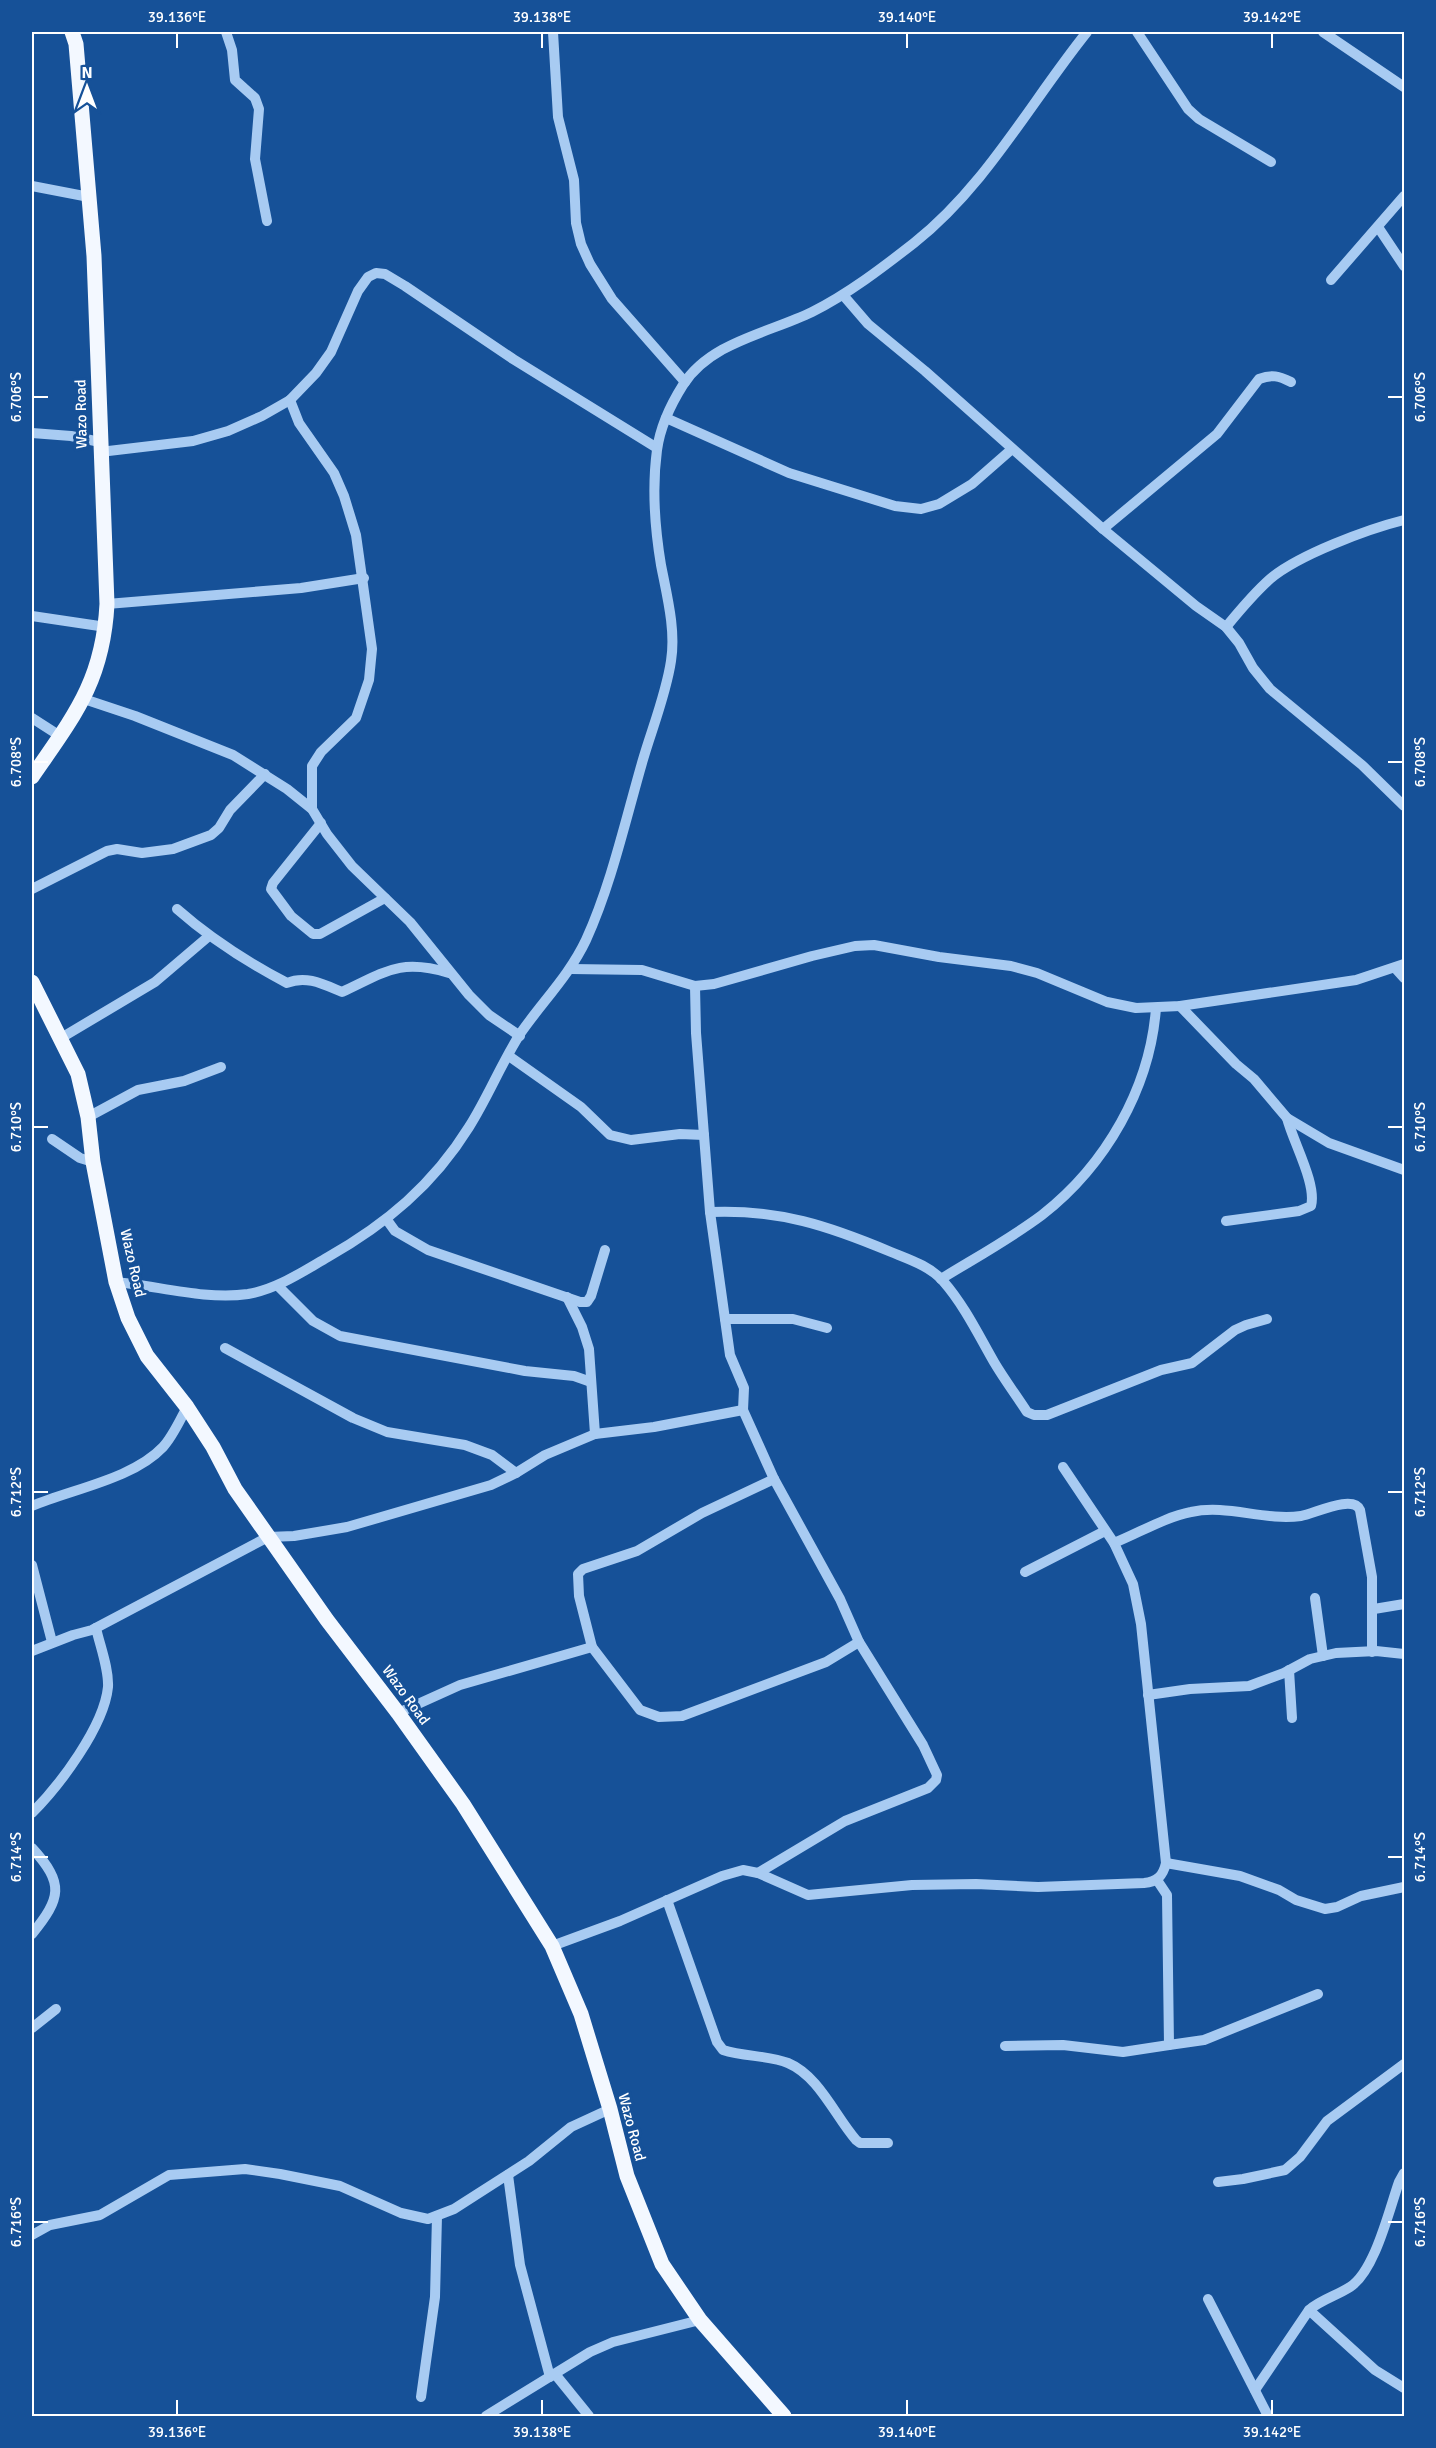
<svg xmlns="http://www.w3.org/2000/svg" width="1436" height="2448" font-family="Signika,sans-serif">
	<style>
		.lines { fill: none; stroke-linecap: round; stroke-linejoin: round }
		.minor { stroke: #a8cbf2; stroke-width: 10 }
		.major { stroke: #f3f8ff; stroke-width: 15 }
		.ticks { fill: none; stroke: #fff; stroke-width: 2 }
		.labels { text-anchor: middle; stroke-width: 6; stroke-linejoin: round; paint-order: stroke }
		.street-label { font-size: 15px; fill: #fff; stroke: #165198 }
		.neatline { fill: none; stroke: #fff; stroke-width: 2 }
		.ticks-label { font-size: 15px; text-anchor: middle; fill: #fff }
	</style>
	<rect width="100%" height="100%" fill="#165198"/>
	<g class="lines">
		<g class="minor">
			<path d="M226 32 232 50 235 80 255 98 259 109 255 159 267 221"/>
			<path d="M553 32 558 117 574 180 576 223 581 244 590 264 612 299 685 382"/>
			<path d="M1137 32 1188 109 1199 119 1271 162"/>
			<path d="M1323 32 1404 87"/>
			<path d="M32 186 89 197"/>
			<path d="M1378 227 1404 266"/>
			<path d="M1331 280 1404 196"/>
			<path d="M843 295 868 324 925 371 1103 529 1196 606 1226 627 1239 643 1253 668 1270 689 1362 765 1404 806"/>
			<path d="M290 400 299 423 334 473 344 496 356 535 372 649 369 680 356 718 321 752 312 766V809"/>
			<path d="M666 418 789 473 895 506 921 509 939 504 972 484 1012 449"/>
			<path d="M32 433 71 436 100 442"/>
			<path d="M100 452 193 441 228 431 262 416 290 400 316 373 331 352 358 291 368 277 376 273 385 274 405 286 513 359 657 448"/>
			<path d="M1103 529 1217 434 1259 379C1272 374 1279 376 1291 382"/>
			<path d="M107 604 301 588 364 578"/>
			<path d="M32 616 106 627"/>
			<path d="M1226 627C1240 610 1253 594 1270 579 1298 555 1368 529 1404 520"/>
			<path d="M84 699 135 716 233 755 287 789 312 809 327 834 352 866 410 922 469 995 489 1015 520 1036"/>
			<path d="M32 718 60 736"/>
			<path d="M321 823 273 883 271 889 291 916 313 934H320L385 898"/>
			<path d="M32 889 107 851 117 849 142 853 173 849 211 835 219 828 230 810 265 774"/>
			<path d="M177 909C211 939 247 962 287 983 306 975 323 984 342 992 385 972 400 958 449 973"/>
			<path d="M1395 968 1404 978"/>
			<path d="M571 969 642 970 695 986 714 984 812 956 855 946 874 945 939 957 1011 966 1037 973 1107 1002 1136 1008 1180 1006 1356 980 1404 964"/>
			<path d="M695 986 696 1033 710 1212 730 1355 744 1388 743 1410 774 1479 840 1599 859 1642 923 1745 937 1775 936 1780 928 1788 845 1821 758 1873"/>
			<path d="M1180 1006 1236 1064 1254 1079 1287 1118 1329 1143 1404 1170"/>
			<path d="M61 1038 155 982 209 936"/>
			<path d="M509 1056 581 1107 610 1135 631 1140 680 1134 704 1135"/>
			<path d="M88 1117 138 1090 184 1081 221 1067"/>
			<path d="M52 1139 80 1158 93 1162"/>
			<path d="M710 1212C779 1209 829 1226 891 1252 908 1259 930 1266 943 1281 964 1305 978 1334 994 1362 1004 1379 1016 1395 1027 1412L1034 1415H1047L1161 1370 1192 1363 1235 1330 1246 1325 1267 1319"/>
			<path d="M387 1220 395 1231 428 1250 580 1302H587L591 1296 605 1250"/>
			<path d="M1226 1221 1299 1211 1311 1206C1317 1184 1293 1142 1287 1118"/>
			<path d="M941 1279C975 1258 1010 1239 1042 1215 1106 1165 1150 1088 1156 1008"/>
			<path d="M116 1282C159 1286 205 1300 248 1294 277 1289 302 1272 328 1257 386 1224 433 1185 469 1127 488 1097 501 1064 520 1034 542 1002 569 976 586 940 611 885 625 822 642 763 651 731 666 695 671 661 676 630 667 596 661 565 655 529 652 487 657 450 660 428 671 404 683 385 710 342 769 333 812 312 848 294 882 268 914 243 986 186 1030 103 1087 32"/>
			<path d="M278 1286 313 1321 340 1336 525 1371 574 1376 591 1382"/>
			<path d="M567 1297 582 1327 589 1349 595 1434"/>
			<path d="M725 1319H793L827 1328"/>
			<path d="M225 1348 353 1418 387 1432 465 1445 492 1455 516 1473"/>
			<path d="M774 1479 702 1513 637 1551 583 1569 578 1574 579 1596 592 1647 640 1710 659 1717 682 1716 826 1662 859 1642"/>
			<path d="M32 1506C72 1489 133 1479 163 1447 173 1436 180 1420 187 1407"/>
			<path d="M1114 1543C1139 1533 1165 1517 1191 1512 1227 1504 1264 1521 1301 1516 1314 1514 1353 1494 1360 1510L1372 1577V1652"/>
			<path d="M32 1565 52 1642"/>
			<path d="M1025 1572 1105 1531"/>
			<path d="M1315 1598 1323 1656"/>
			<path d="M1374 1609 1404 1604"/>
			<path d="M32 1651 73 1635 92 1630 268 1537 294 1536 347 1527 491 1485 516 1473 545 1455 595 1434 654 1427 743 1410"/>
			<path d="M1289 1670 1292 1718"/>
			<path d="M1148 1695 1190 1689 1249 1686 1284 1673 1310 1659 1336 1653 1376 1651 1404 1654"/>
			<path d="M398 1713 460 1685 592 1647"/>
			<path d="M32 1813C59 1786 104 1727 108 1687 109 1669 100 1646 96 1628"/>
			<path d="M32 1848C65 1884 61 1898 32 1934"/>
			<path d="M1166 1863 1240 1876 1279 1890 1296 1900 1325 1909 1337 1907 1361 1896 1404 1887"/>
			<path d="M667 1900 717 2042 723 2050C744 2057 768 2055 788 2063 819 2076 835 2116 856 2140L860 2143H888"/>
			<path d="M552 1946 620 1921 722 1876 743 1870 758 1873 808 1895 912 1885 976 1884 1038 1887 1144 1883C1157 1882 1163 1876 1166 1863L1141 1624 1133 1584 1114 1543 1063 1467"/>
			<path d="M32 2028 56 2009"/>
			<path d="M1169 2045 1204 2040 1318 1994"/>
			<path d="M1005 2046 1063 2045 1123 2052 1169 2045 1167 1895 1157 1880"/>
			<path d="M508 2175 520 2265 550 2377"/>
			<path d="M1218 2182 1243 2179 1285 2170 1300 2157 1327 2121 1404 2064"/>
			<path d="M32 2235 50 2225 100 2215 169 2175 245 2169 280 2174 340 2186 401 2213 428 2219 454 2209 529 2161 571 2127 610 2109"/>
			<path d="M1208 2299 1268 2416"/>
			<path d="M1309 2310 1375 2370 1404 2388"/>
			<path d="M555 2374 589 2416"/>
			<path d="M1255 2390 1309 2310C1322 2299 1336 2296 1350 2287 1375 2271 1389 2210 1399 2182L1404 2173"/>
			<path d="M421 2397 435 2297 437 2216"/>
			<path d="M486 2416 590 2352 613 2342 700 2320"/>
		</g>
		<g class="major">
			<path d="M32 777C74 716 103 681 107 604L94 256 76 44 72 32"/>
			<path d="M32 982 78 1074 88 1117 93 1162 116 1282 128 1318 147 1356 187 1407 213 1447 235 1489 327 1620 398 1713 463 1804 552 1946 581 2014 610 2109 627 2176 662 2264 700 2320 784 2416"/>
		</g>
	</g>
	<path class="ticks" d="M177 33V48M542 33V48M907 33V48M1272 33V48M33 397H48M1388 397H1403M33 762H48M1388 762H1403M33 1127H48M1388 1127H1403M33 1492H48M1388 1492H1403M33 1857H48M1388 1857H1403M33 2222H48M1388 2222H1403M177 2400V2415M542 2400V2415M907 2400V2415M1272 2400V2415"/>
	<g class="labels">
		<g class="street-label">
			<text transform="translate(81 414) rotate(-91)" y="5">Wazo Road</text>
			<text transform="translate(133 1263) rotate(77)" y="5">Wazo Road</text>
			<text transform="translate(406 1695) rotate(54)" y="5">Wazo Road</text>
			<text transform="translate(632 2127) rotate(75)" y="5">Wazo Road</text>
		</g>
	</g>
	<rect width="1436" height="2448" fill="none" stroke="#165198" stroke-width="66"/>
	<g transform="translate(87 87)" stroke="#165198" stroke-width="4.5" paint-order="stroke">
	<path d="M0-4.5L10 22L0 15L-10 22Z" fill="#ffffff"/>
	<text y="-9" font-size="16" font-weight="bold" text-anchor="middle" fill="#ffffff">N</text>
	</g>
	<rect x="33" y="33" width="1370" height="2382" class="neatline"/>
	<g class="ticks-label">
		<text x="177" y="22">39.136°E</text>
		<text x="542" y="22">39.138°E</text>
		<text x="907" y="22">39.140°E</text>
		<text x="1272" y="22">39.142°E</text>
		<text transform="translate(16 397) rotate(-90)" y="5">6.706°S</text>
		<text transform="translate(1420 397) rotate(-90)" y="5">6.706°S</text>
		<text transform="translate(16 762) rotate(-90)" y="5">6.708°S</text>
		<text transform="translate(1420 762) rotate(-90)" y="5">6.708°S</text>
		<text transform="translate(16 1127) rotate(-90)" y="5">6.710°S</text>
		<text transform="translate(1420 1127) rotate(-90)" y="5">6.710°S</text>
		<text transform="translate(16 1492) rotate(-90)" y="5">6.712°S</text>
		<text transform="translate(1420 1492) rotate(-90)" y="5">6.712°S</text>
		<text transform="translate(16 1857) rotate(-90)" y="5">6.714°S</text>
		<text transform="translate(1420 1857) rotate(-90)" y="5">6.714°S</text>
		<text transform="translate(16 2222) rotate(-90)" y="5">6.716°S</text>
		<text transform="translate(1420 2222) rotate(-90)" y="5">6.716°S</text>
		<text x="177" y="2437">39.136°E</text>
		<text x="542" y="2437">39.138°E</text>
		<text x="907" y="2437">39.140°E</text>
		<text x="1272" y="2437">39.142°E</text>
	</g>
</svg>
